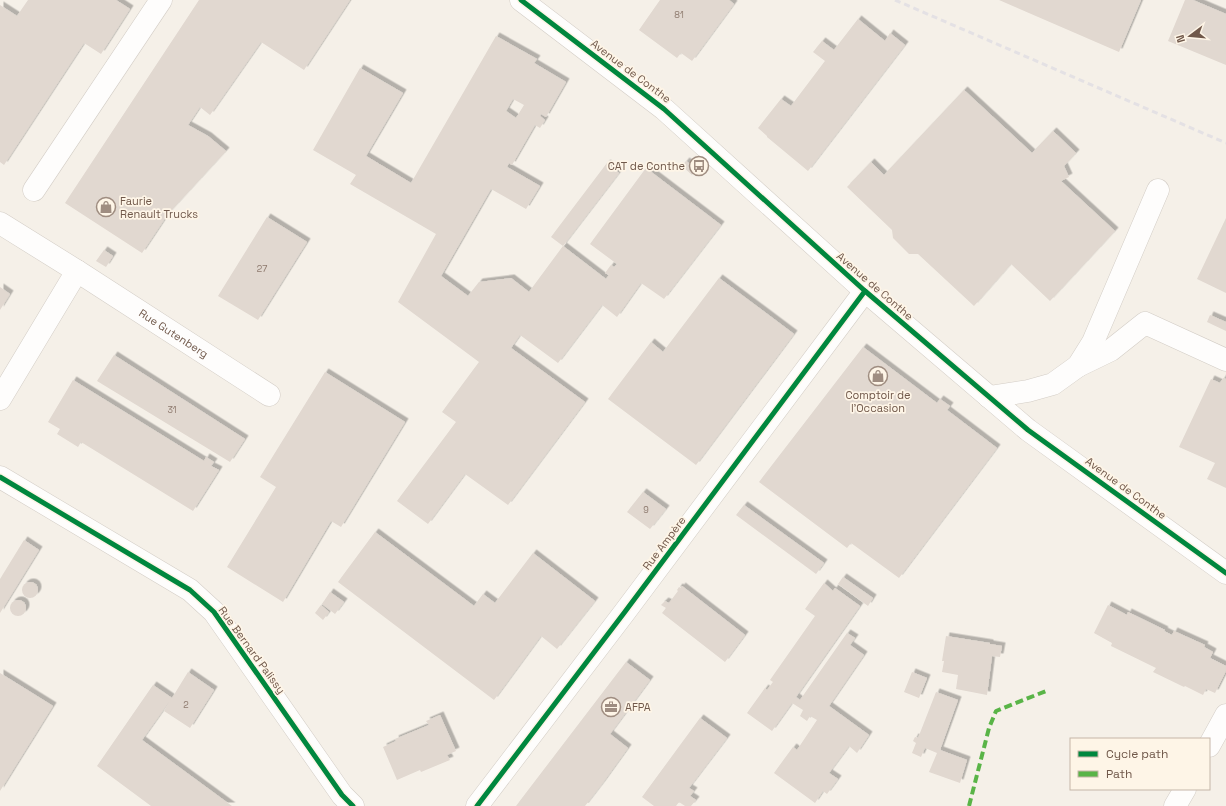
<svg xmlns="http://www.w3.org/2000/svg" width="1226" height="806" font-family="'Space Grotesk',sans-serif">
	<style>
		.building { fill: #e1d8d0; fill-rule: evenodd; filter: url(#shadow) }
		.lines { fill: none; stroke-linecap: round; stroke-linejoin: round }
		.minor-casing { stroke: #d3cdc6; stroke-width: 23 }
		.minor { stroke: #fefdfc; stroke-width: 22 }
		.rail { stroke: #e4e1e4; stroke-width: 3; stroke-dasharray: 6 4; stroke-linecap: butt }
		.quiet { stroke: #59b447; stroke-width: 4; stroke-dasharray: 8 4; stroke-linecap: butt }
		.cycleway-casing { stroke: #fef5e7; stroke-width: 8 }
		.cycleway { stroke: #00873e; stroke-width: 5 }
		.labels { text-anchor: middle; stroke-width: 3.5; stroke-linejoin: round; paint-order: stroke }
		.number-label { font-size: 9px; fill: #8e7a6e }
		.street-label { font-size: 11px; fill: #70584a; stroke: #fef5e7 }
		.poi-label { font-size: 11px; fill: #70584a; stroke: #fef5e7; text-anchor: start }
	</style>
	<defs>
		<filter id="shadow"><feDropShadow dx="3.5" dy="-3.5" stdDeviation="0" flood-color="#0004"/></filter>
	</defs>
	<rect width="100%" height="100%" fill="#f5f0e8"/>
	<g class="building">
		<path d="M28 0H116L130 9 101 54 84 43 4 165 0 162V5L17 16Z"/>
		<path d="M199 0H350L304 70 261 42 210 115 200 107 188 125 208 136 226 151 168 214 142 253 65 203Z"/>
		<path d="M660 0H729L734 4 692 61 681 53 677 58 639 30Z"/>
		<path d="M999 0H1141L1119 52Z"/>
		<path d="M1185 0H1193L1226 14V65L1168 41Z"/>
		<path d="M858 19 885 41 890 33 905 45 808 171 767 137V136L758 128 781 99 791 106 825 61 813 52 822 41 834 50Z"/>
		<path d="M496 36 537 59 534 63 566 82 546 117 541 114 540 116 545 120 540 128 535 125 512 165 509 163 507 167 540 186 526 209 491 189 441 276 468 296 479 282 511 278 529 292 563 246 551 237 607 163 619 173 563 246 606 279 609 275 605 273 611 265 614 267 617 264 590 244 646 168 721 225 664 299 641 283 617 317 602 305 558 363 520 335 511 348 585 402 508 505 465 474 428 524 397 501 456 422 442 412 479 362 398 302 436 234 350 184 356 175 313 150 360 68 403 93 366 156 411 183ZM513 99 524 105 516 118 506 111Z"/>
		<path d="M964 90 1032 153 1053 131 1076 153 1064 166 1069 177 1061 181 1115 231 1050 301 1011 264 974 306 918 254H909L893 238 892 230 847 187 871 162 884 175Z"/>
		<path d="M686 161 697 169 692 175 682 166Z"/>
		<path d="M267 217 307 242 258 320 218 296Z"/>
		<path d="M1226 218V293L1197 279Z"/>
		<path d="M104 250 113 256 106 267 96 261Z"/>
		<path d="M719 278 794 334 696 465 608 399 651 342 663 352Z"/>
		<path d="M0 287 10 294 0 310Z"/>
		<path d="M1210 315 1226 322V331L1207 322Z"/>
		<path d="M863 347 937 403 940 399 950 406 947 410 997 448 899 578 851 543 847 548 759 482Z"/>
		<path d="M114 355 245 439 230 462 97 381Z"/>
		<path d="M325 372 405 422 341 527 331 521 283 602 227 567 276 487 260 477Z"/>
		<path d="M1223 378 1226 379V488L1207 479 1215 463 1179 447 1211 379 1220 383Z"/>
		<path d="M73 380 204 461 206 457 214 462 211 466 219 470 193 511 81 442 78 447 57 434 60 429 48 422Z"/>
		<path d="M643 492 666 509 650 529 627 512Z"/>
		<path d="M744 505 824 563 816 574 736 515Z"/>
		<path d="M375 532 474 606 483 594 495 603 533 553 595 601 557 649 541 636 494 700 338 582Z"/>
		<path d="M24 540 39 550 0 613V579Z"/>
		<path d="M843 577 873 598 868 606 838 584Z"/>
		<circle cx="30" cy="590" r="8"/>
		<path d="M824 583 833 591 835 588 860 606 796 697 800 700 847 633 855 638 850 645 864 655 829 706 869 735 857 753 849 746 829 773 838 779 827 794 823 791 815 803 774 773 793 747 797 750 817 720 810 716 807 721 800 716 803 710 792 703 772 731 747 713 765 688 767 690 773 682 770 680 815 616 805 609Z"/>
		<path d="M682 586 745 635 725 662 662 613 666 608 661 605 665 601 669 603 678 591 677 590 679 587 681 588Z"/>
		<path d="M330 592 344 602 335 614 322 604Z"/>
		<circle cx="18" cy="608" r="8"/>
		<path d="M321 605 329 612 323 620 315 613Z"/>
		<path d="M1108 605 1127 615 1128 612 1165 630 1164 631 1172 635 1174 631 1205 645 1204 647 1213 652 1210 658 1226 666V671L1215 693 1206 689 1203 695 1185 686 1184 687 1153 672 1156 668 1111 646 1112 643 1094 633Z"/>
		<path d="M946 636 990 643V644L1002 646 1000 657 992 656 987 695 956 689 958 675 942 672 944 661H942Z"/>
		<path d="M626 662 650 680 610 734 628 748 602 784 585 806H516Z"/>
		<path d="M188 672 214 690 190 728 164 711 169 702 142 740 232 806H151L97 766 153 685 172 698Z"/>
		<path d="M912 672 927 678 919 698 904 692Z"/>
		<path d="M0 673 53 706 0 791Z"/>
		<path d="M936 692 958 700 940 750 967 760 960 783 929 772 937 753 925 748 921 757 912 753 916 743 913 741 915 737 918 738Z"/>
		<path d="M440 715 456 751 447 755 450 760 421 772 420 770 397 780 383 747 396 741 395 739 429 725 426 721Z"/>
		<path d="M700 718 727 738 689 788 694 791 690 796 696 800 691 806H685L679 802 676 806H654L642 797Z"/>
	</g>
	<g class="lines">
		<defs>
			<g id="minor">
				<path d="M521 0 664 109 865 291 1028 430 1226 573"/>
				<path d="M34 190 161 0"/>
				<path d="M0 223 77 271 0 399"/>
				<path id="s1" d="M77 271 269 395"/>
				<path d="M1078 366 1111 350 1145 323 1226 360"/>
				<path d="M989 397 1028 391 1053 384 1078 366 1093 342 1158 190"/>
				<path d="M0 477 190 590 214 612 342 795 353 806"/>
				<path d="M1209 746 1226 715"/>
				<path d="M477 806 624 613 865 291"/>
				<path d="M1175 806 1185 789"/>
			</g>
		</defs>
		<use href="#minor" class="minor-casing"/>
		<use href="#minor" class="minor"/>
		<path class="rail" d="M895 0 1226 143"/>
		<path class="quiet" d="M969 806 989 728 996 711 1046 691"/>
		<defs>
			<g id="cycleway">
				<path d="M521 0 664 109 865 291 1028 430 1226 573"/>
				<path d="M0 477 190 590 214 612 342 795 353 806"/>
				<path d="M477 806 624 613 865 291"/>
			</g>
		</defs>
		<use href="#cycleway" class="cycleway-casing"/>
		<use href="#cycleway" class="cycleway"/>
	</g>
	<defs>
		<symbol id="bus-ring" viewBox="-11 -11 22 22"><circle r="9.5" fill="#fef5e7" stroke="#9f8d81" stroke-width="1.5"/><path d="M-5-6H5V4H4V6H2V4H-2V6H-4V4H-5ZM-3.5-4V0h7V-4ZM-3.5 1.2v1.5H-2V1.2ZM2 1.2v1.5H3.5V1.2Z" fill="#9f8d81"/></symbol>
		<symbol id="shop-ring" viewBox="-11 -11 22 22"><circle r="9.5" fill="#fef5e7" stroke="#9f8d81" stroke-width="1.5"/><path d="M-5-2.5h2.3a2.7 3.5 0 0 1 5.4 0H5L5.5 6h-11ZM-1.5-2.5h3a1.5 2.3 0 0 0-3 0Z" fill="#9f8d81"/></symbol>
		<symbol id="office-ring" viewBox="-11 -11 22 22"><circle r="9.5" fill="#fef5e7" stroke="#9f8d81" stroke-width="1.5"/><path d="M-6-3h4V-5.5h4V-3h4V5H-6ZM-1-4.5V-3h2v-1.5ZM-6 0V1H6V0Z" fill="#9f8d81"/></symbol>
	</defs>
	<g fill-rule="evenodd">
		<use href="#bus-ring" x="688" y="155" width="22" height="22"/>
		<use href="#shop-ring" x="95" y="196" width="22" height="22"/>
		<use href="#shop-ring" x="867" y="365" width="22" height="22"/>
		<use href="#office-ring" x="600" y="696" width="22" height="22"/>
	</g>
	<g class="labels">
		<g class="number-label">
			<text x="679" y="18">81</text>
			<text x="262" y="272">27</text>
			<text x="172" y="413">31</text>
			<text x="646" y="513">9</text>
			<text x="186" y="708">2</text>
		</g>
		<g class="street-label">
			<text transform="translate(631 71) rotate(37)" y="4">Avenue de Conthe</text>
			<text transform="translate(875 286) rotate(41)" y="4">Avenue de Conthe</text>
			<text dy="4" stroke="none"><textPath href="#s1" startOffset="115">Rue Gutenberg</textPath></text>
			<text transform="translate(1126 488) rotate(36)" y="4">Avenue de Conthe</text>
			<text transform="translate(664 543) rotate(-53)" y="4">Rue Ampère</text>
			<text transform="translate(252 650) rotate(54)" y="4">Rue Bernard Palissy</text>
		</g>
		<g class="poi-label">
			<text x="685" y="170" text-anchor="end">CAT de Conthe</text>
			<text x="120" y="205">Faurie<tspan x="120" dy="13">Renault Trucks</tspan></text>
			<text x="878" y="399" text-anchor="middle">Comptoir de<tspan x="878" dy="13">l'Occasion</tspan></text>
			<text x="625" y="711">AFPA</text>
		</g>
	</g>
	<rect x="1070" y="738" width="140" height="52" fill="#fef5e7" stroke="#c5b6a8"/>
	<rect x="1078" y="751" width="20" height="6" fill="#00873e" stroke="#c5b6a8"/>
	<text x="1106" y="758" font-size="12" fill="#70584a">Cycle path</text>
	<rect x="1078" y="771" width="20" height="6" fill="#59b447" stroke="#c5b6a8"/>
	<text x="1106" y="778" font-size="12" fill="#70584a">Path</text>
	<g transform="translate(1190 36) rotate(254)" stroke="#fef5e7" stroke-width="3" paint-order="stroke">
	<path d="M0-3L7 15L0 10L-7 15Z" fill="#70584a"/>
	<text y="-6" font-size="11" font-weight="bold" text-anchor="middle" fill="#70584a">N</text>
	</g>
</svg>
